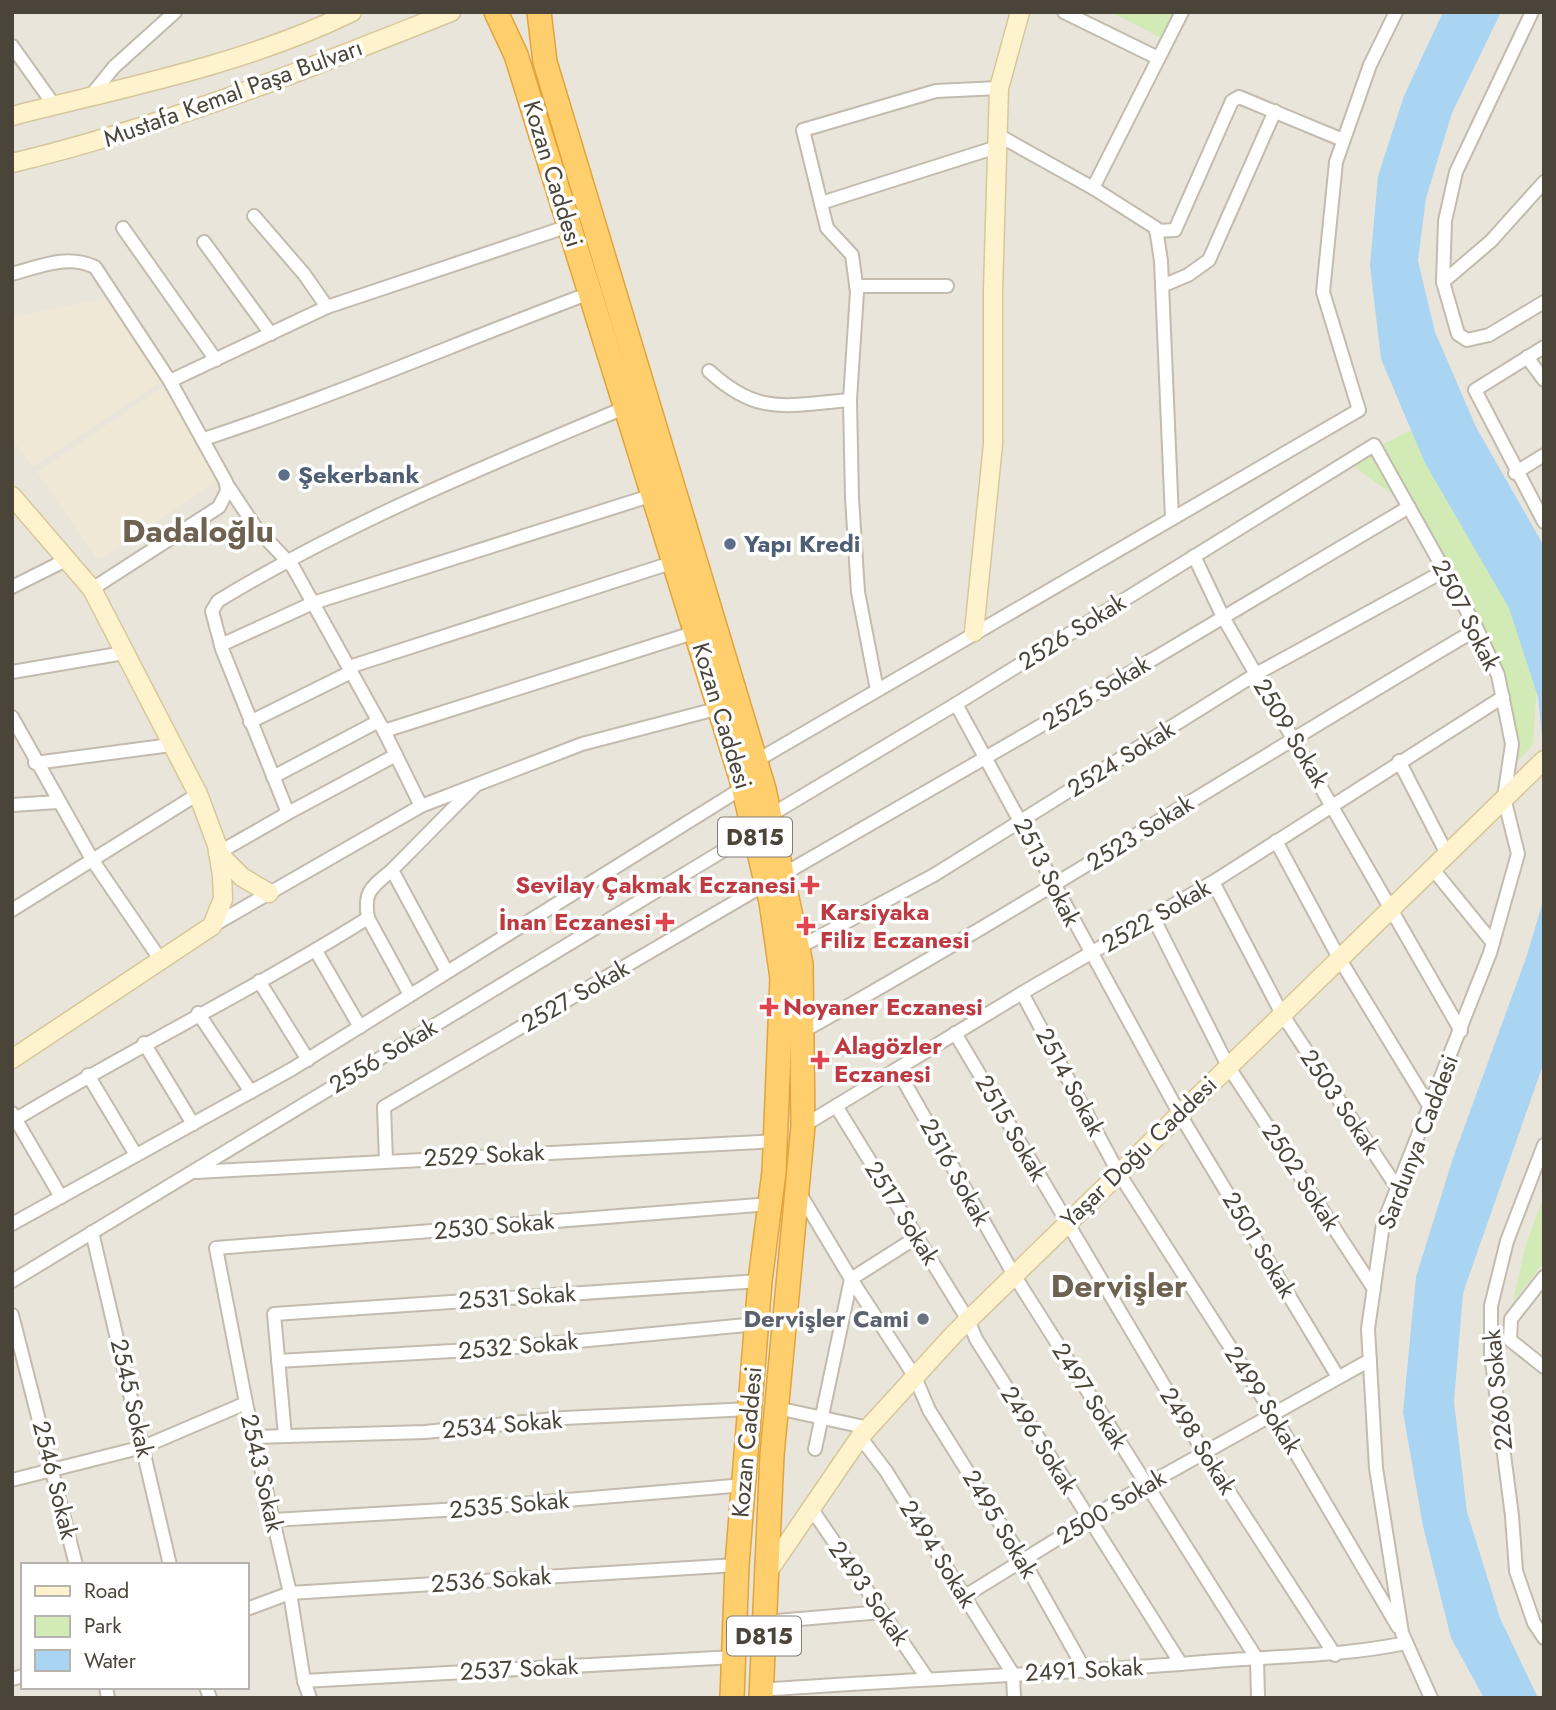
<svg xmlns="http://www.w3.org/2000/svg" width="1556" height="1710" font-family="Jost,sans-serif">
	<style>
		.residential { fill: #eae5da; fill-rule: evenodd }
		.education { fill: #efe8d6 }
		.green { fill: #d2eab5 }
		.water { fill: #a9d4f2 }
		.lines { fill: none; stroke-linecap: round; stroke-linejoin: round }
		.street-casing { stroke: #c2bbae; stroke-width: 16 }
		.secondary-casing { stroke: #d6c79b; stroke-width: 21 }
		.highway-casing { stroke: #e0a43c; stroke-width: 26 }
		.street { stroke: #fff; stroke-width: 12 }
		.secondary { stroke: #fff3cd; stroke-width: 18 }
		.highway { stroke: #ffcf6e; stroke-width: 23 }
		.service-dot { fill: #5c6f8a; stroke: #fff; stroke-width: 2.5 }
		.health-dot { fill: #e0444e; stroke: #fff; stroke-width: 2.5 }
		.worship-dot { fill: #6b7280; stroke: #fff; stroke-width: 2.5 }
		.labels { text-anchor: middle; stroke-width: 7; stroke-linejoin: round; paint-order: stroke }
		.shield { fill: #fff; stroke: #817c74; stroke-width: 2 }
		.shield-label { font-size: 23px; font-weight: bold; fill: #4b4439 }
		.street-label { font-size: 24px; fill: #4b4439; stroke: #fff }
		.service-label { font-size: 24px; font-weight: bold; fill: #4e5e75; stroke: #fff; text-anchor: start }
		.health-label { font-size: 24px; font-weight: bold; fill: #be3a42; stroke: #fff; text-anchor: start }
		.worship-label { font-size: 24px; font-weight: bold; fill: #5b616d; stroke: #fff; text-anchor: end }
		.district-label { font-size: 32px; font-weight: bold; fill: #6e6250; stroke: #fff }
	</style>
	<rect width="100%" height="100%" fill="#f6f3ec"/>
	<path class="residential" d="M12 12H1544V1698H12ZM23 1565H247V1687H23Z"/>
	<g class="education">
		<path d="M117 296 163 380 33 467 12 439V317Z"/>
		<path d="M166 385 220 473 215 482 106 556 96 558 37 472Z"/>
	</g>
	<g class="green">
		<path d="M1111 12H1173L1161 38Z"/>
		<path d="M1421 425 1499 566 1538 671 1533 745 1516 762 1500 684 1409 507 1348 462Z"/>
		<path d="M1544 1196V1262L1513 1302 1526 1244Z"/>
	</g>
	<g class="water">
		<path d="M1443 12H1501L1452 113 1426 198 1418 261 1435 332 1476 427 1544 546V757L1538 697 1509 608 1425 463 1381 359 1370 265 1378 176 1404 96Z"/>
		<path d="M1544 898V1062L1463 1293 1454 1402 1467 1512 1500 1618 1538 1698H1484L1451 1638 1423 1526 1403 1412 1416 1277 1453 1158 1526 958Z"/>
	</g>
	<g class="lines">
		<defs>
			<g id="street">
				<path d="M1064 12 1158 58"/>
				<path d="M1532 12 1456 172 1445 221 1443 282 1458 334 1467 340 1489 335 1544 302"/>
				<path d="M12 46 54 105"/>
				<path d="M89 98 114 67 175 12"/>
				<path d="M998 135 1093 188 1156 228 1161 261 1172 518"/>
				<path d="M1093 188 1182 12"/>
				<path d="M821 203 997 147"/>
				<path d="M254 216 304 274 327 307"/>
				<path d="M123 228 216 360"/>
				<path d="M1156 231 1175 230 1232 101 1239 97 1343 140"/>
				<path d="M204 242 271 334"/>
				<path d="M12 274C41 266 67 254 95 267L170 381 226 482 227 491 219 507 92 589"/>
				<path d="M1443 282 1491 241 1544 182"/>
				<path d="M856 286H947"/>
				<path d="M1162 286 1188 275 1209 260 1275 111"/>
				<path d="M1544 347 1475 390 1544 522"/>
				<path d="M1527 357 1544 380"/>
				<path d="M709 371C759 417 787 405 850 400"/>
				<path d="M170 381 327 307 569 226"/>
				<path d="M204 439C335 396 461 341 590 293"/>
				<path d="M1515 473 1544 455"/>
				<path d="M226 483 256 528 293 567 384 731 421 806"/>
				<path d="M1194 556 1223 617 1461 1031"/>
				<path d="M12 587 66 560"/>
				<path d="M221 645 313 603 653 495"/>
				<path d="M349 667 674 562"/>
				<path d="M12 672 124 653"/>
				<path d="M877 690 858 592 852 498 850 400 857 292 852 255 827 228 803 130 936 91 999 88"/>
				<path d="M956 704 1179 1113 1338 1377"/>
				<path d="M12 717 93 861 160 959"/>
				<path d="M250 722 351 672"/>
				<path d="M384 731 696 632"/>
				<path d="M396 755 288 813 222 649 212 611 218 601C346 523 486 466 624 408"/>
				<path d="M756 761 1359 410 1323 292 1336 162 1370 65 1396 12"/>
				<path d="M1399 761 1447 854"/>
				<path d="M35 763 171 745"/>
				<path d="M273 777 377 722"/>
				<path d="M12 805 58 802"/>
				<path d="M769 816 956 704 1374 445 1477 629 1498 675 1512 744 1504 798 1518 854 1490 953 1383 1224 1368 1329 1376 1468 1402 1633 1431 1698"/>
				<path d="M1276 841 1339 958 1431 1109"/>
				<path d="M218 853 288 813"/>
				<path d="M1432 868 1493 943"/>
				<path d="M782 875 1042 725 1409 507"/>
				<path d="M1213 882 1282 1014 1398 1189"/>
				<path d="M12 910 198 794"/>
				<path d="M1153 917 1228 1066 1374 1289"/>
				<path d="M368 918C363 891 372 887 392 870"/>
				<path d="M212 926 421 806 582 744 720 708"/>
				<path d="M798 948 934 875 1256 674 1444 571"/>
				<path d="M316 951 360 1027"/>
				<path d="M447 972 392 870 475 786"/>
				<path d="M259 981 308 1060"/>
				<path d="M1022 993 1118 1172 1273 1414 1398 1627"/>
				<path d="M198 1013 251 1092"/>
				<path d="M802 1032C1030 904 1251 762 1477 629"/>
				<path d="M955 1033 1204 1453 1335 1655"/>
				<path d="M144 1043 193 1124"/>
				<path d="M897 1069 1014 1275 1257 1659 1258 1698"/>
				<path d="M88 1075 136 1155"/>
				<path d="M836 1106 968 1320 976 1339 1181 1664"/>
				<path d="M12 1113 61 1197"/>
				<path d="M16 1119C131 1049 253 990 368 918L410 995"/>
				<path d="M803 1126 1022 993 1213 882 1503 697"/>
				<path d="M1544 1145 1507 1241 1491 1306V1354L1512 1516 1516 1571 1534 1623 1544 1638"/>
				<path d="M386 1160 384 1107 766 884"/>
				<path d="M196 1172 776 1141"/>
				<path d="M799 1192 851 1279 915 1377 929 1410 1023 1560 1086 1672"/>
				<path d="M12 1224 292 1069 744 787"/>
				<path d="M92 1232 170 1565"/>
				<path d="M1544 1277 1511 1319 1510 1340 1544 1367"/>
				<path d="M12 1281 754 832"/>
				<path d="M12 1315 76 1565"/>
				<path d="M278 1361 505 1348 757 1324"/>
				<path d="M777 1408 869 1428"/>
				<path d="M285 1436 274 1314 760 1281"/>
				<path d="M254 1437 425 1432 564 1418 750 1409"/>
				<path d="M860 1437 886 1471 1013 1674 1014 1698"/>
				<path d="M815 1449 851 1279 917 1237"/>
				<path d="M12 1480 143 1447 246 1403"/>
				<path d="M811 1508 927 1678"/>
				<path d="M273 1520 460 1509 745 1485"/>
				<path d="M965 1596 1125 1497 1370 1360"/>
				<path d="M247 1609 290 1593 737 1565"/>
				<path d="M765 1622 882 1612"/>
				<path d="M12 1679 23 1676"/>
				<path d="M304 1681 734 1657"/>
				<path d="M106 1687 108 1698"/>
				<path d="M206 1687 210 1698"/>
				<path d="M761 1690C913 1679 1065 1674 1216 1661 1280 1656 1343 1656 1406 1643"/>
				<path d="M310 1698 304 1681 290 1593 246 1403 216 1248 771 1204"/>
			</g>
			<g id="secondary">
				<path d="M12 116C126 87 246 64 352 12"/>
				<path d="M12 163C163 127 307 69 451 12"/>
				<path d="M12 496 92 589 198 794 217 845 222 875 223 899 212 926 12 1059"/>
				<path d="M974 632 993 444V291L999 88 1020 12"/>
				<path d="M218 853 242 877 269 893"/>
				<path d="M767 1573 860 1437 954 1334 1544 760"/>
			</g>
			<g id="highway">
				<path d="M496 12 516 55 741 778 771 902 782 978 774 1172 760 1281 737 1565 732 1698"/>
				<path d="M539 12 545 62 764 789 801 964 803 1126 772 1455 761 1698"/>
			</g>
		</defs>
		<use href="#street" class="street-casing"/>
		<use href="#secondary" class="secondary-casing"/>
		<use href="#highway" class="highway-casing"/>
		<use href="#street" class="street"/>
		<use href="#secondary" class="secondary"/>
		<use href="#highway" class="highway"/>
	</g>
	<g class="service-dot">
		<circle cx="284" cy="475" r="7"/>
		<circle cx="730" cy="544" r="7"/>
	</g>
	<g class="health-dot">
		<path d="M806.5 874.5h7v7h7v7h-7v7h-7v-7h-7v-7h7z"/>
		<path d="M661.5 911.5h7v7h7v7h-7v7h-7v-7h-7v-7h7z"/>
		<path d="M802.5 915.5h7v7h7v7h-7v7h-7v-7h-7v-7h7z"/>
		<path d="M765.5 996.5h7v7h7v7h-7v7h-7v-7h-7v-7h7z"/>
		<path d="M816.5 1049.5h7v7h7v7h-7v7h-7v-7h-7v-7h7z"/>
	</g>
	<circle class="worship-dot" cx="923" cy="1319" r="7"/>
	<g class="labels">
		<g class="shield">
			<rect x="718" y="817.5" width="74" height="39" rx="5"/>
			<rect x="727" y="1616.5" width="74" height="39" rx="5"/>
		</g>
		<g class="shield-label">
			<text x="755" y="845">D815</text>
			<text x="764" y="1644">D815</text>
		</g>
		<g class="street-label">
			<text transform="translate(233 93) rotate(-20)" y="8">Mustafa Kemal Paşa Bulvarı</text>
			<text transform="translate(553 174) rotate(73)" y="8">Kozan Caddesi</text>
			<text transform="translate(1466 615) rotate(63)" y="8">2507 Sokak</text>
			<text transform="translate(1072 632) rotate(-32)" y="8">2526 Sokak</text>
			<text transform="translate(1096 693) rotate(-31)" y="8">2525 Sokak</text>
			<text transform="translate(722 716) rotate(73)" y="8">Kozan Caddesi</text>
			<text transform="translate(1291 733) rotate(59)" y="8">2509 Sokak</text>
			<text transform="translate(1121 759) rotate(-32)" y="8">2524 Sokak</text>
			<text transform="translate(1140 833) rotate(-32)" y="8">2523 Sokak</text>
			<text transform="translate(1047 872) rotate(63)" y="8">2513 Sokak</text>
			<text transform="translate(1156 916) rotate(-30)" y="8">2522 Sokak</text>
			<text transform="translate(575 996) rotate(-30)" y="8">2527 Sokak</text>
			<text transform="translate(383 1056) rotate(-31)" y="8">2556 Sokak</text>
			<text transform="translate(1070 1082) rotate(62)" y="8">2514 Sokak</text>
			<text transform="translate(1340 1102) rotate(56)" y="8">2503 Sokak</text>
			<text transform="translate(1011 1128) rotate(60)" y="8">2515 Sokak</text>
			<text transform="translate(1418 1142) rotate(-69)" y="8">Sardunya Caddesi</text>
			<text transform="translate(1139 1152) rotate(-44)" y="8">Yaşar Doğu Caddesi</text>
			<text transform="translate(484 1155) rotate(-3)" y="8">2529 Sokak</text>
			<text transform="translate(955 1172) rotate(61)" y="8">2516 Sokak</text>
			<text transform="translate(1301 1177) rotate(57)" y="8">2502 Sokak</text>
			<text transform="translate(902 1213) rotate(58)" y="8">2517 Sokak</text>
			<text transform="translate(494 1226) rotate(-5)" y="8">2530 Sokak</text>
			<text transform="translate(1259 1245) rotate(59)" y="8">2501 Sokak</text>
			<text transform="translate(517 1297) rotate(-4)" y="8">2531 Sokak</text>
			<text transform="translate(518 1346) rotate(-5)" y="8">2532 Sokak</text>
			<text transform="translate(1498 1390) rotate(-96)" y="8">2260 Sokak</text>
			<text transform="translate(1090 1396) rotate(58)" y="8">2497 Sokak</text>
			<text transform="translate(132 1398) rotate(77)" y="8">2545 Sokak</text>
			<text transform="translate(1263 1400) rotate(58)" y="8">2499 Sokak</text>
			<text transform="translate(502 1425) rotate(-5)" y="8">2534 Sokak</text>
			<text transform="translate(1039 1440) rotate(58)" y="8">2496 Sokak</text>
			<text transform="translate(1198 1441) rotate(58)" y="8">2498 Sokak</text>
			<text transform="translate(747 1442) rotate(-85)" y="8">Kozan Caddesi</text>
			<text transform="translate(262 1473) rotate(77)" y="8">2543 Sokak</text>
			<text transform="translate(55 1480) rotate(76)" y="8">2546 Sokak</text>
			<text transform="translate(509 1505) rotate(-5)" y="8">2535 Sokak</text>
			<text transform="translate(1111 1507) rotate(-31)" y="8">2500 Sokak</text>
			<text transform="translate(1000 1524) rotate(59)" y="8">2495 Sokak</text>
			<text transform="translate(938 1554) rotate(58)" y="8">2494 Sokak</text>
			<text transform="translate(491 1580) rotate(-4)" y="8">2536 Sokak</text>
			<text transform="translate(869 1593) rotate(55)" y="8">2493 Sokak</text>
			<text transform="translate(519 1669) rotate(-3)" y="8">2537 Sokak</text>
			<text transform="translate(1084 1670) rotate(-3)" y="8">2491 Sokak</text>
		</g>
		<g class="service-label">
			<text x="298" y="483">Şekerbank</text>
			<text x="744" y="552">Yapı Kredi</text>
		</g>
		<g class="health-label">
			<text x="796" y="893" text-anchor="end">Sevilay Çakmak Eczanesi</text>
			<text x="820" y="920">Karsiyaka<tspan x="820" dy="28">Filiz Eczanesi</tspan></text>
			<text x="651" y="930" text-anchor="end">İnan Eczanesi</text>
			<text x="783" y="1015">Noyaner Eczanesi</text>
			<text x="834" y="1054">Alagözler<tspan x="834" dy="28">Eczanesi</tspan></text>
		</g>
		<g class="worship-label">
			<text x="909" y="1327">Dervişler Cami</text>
		</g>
		<g class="district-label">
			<text x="198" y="542">Dadaloğlu</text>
			<text x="1119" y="1297">Dervişler</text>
		</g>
	</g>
	<rect width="1556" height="1710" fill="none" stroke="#4b4439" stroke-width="28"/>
	<rect x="21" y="1563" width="228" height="126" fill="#ffffff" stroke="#b7b4b0" stroke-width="2"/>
	<rect x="35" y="1586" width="35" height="10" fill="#fff3cd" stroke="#b7b4b0" stroke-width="2"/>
	<text x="84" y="1598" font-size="21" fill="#4b4439">Road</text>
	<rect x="35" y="1616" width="35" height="21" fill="#d2eab5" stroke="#b7b4b0" stroke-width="2"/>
	<text x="84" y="1633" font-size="21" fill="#4b4439">Park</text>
	<rect x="35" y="1650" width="35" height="21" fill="#a9d4f2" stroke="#b7b4b0" stroke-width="2"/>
	<text x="84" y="1668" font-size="21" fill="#4b4439">Water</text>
</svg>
